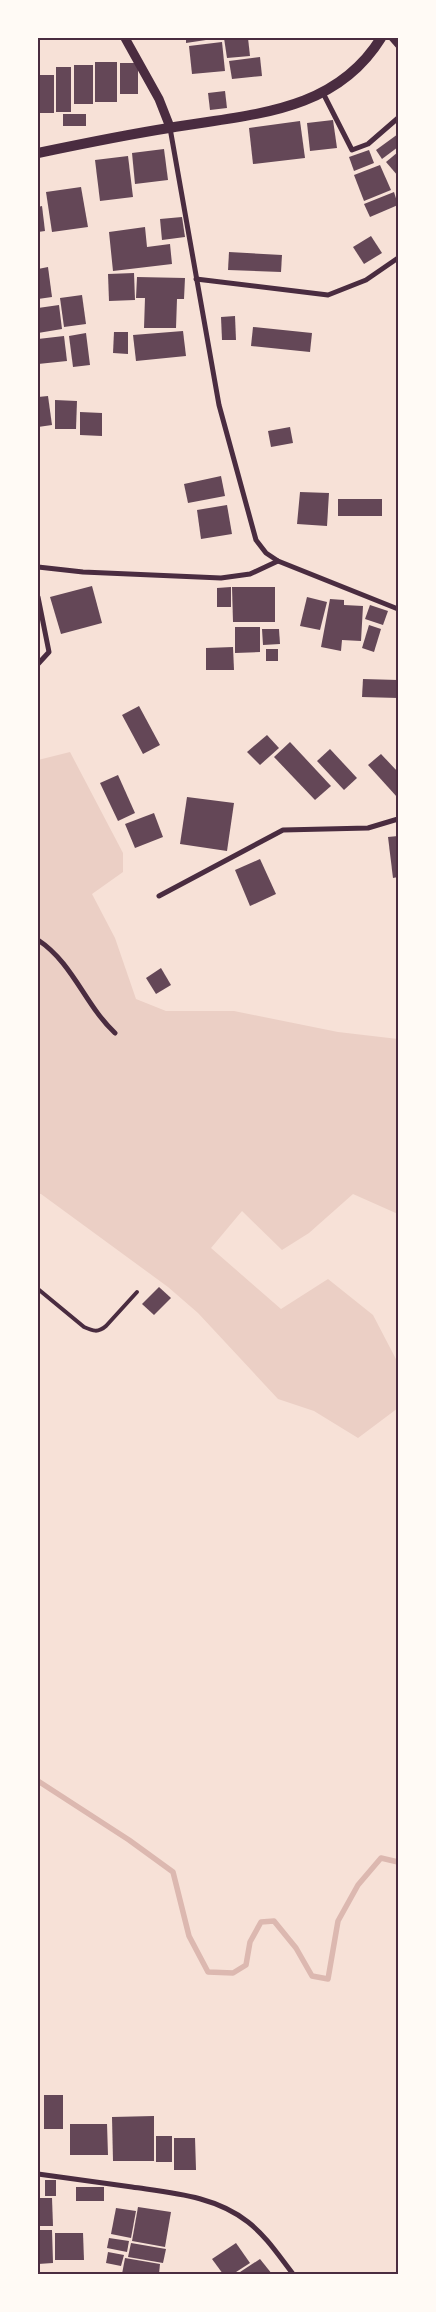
<svg xmlns="http://www.w3.org/2000/svg" width="436" height="2312" font-family="'Golos Text',sans-serif">
	<style>
		.green { fill: #ebcfc5 }
		.lines { fill: none; stroke-linecap: round; stroke-linejoin: round }
		.stream { stroke: #dcb8b0; stroke-width: 5.5 }
		.building { fill: #644757 }
		.service { stroke: #4a2c40; stroke-width: 4 }
		.minor { stroke: #4a2c40; stroke-width: 5 }
		.tertiary { stroke: #4a2c40; stroke-width: 9 }
		.secondary { stroke: #4a2c40; stroke-width: 10 }
		.neatline { fill: none; stroke: #4a2c40; stroke-width: 2 }
	</style>
	<rect width="100%" height="100%" fill="#f7e1d7"/>
	<path class="green" d="M70 752 123 853V872L92 894 115 938 136 999 166 1011H234L338 1032 398 1039V1214L353 1194 309 1233 282 1250 242 1211 211 1248 281 1309 328 1279 373 1315 398 1363V1408L358 1438 314 1411 278 1399 198 1313 168 1287 41 1194H38V760Z"/>
	<g class="lines">
		<path class="stream" d="M38 1781 129 1840 173 1872 189 1936 208 1972 233 1973 246 1965 250 1942 261 1922 274 1921 296 1948 312 1976 328 1979 338 1921 358 1885 381 1858 398 1862"/>
	</g>
	<g class="building">
		<path d="M186 38H206V40L186 43Z"/>
		<path d="M224 38H248L250 56 227 58Z"/>
		<path d="M222 42 225 71 192 74 189 46Z"/>
		<path d="M260 57 262 76 232 79 229 61Z"/>
		<rect x="95" y="62" width="22" height="40"/>
		<rect x="120" y="63" width="18" height="31"/>
		<rect x="74" y="65" width="19" height="39"/>
		<rect x="56" y="67" width="15" height="45"/>
		<rect x="38" y="75" width="16" height="38"/>
		<path d="M225 91 227 108 210 110 208 93Z"/>
		<rect x="63" y="114" width="23" height="12"/>
		<path d="M333 120 337 148 310 151 307 123Z"/>
		<path d="M300 121 305 158 253 164 249 128Z"/>
		<path d="M398 134V147L382 159 376 150Z"/>
		<path d="M164 149 168 180 135 184 132 153Z"/>
		<path d="M369 150 374 163 354 171 349 157Z"/>
		<path d="M398 152V176L386 162Z"/>
		<path d="M128 156 133 197 100 201 95 160Z"/>
		<path d="M380 165 391 190 364 201 354 175Z"/>
		<path d="M81 187 88 227 52 232 46 192Z"/>
		<path d="M394 192 398 205 370 217 364 204Z"/>
		<path d="M42 206 45 231 38 232V207Z"/>
		<path d="M182 217 185 237 162 240 160 219Z"/>
		<path d="M145 227 147 247 170 244 172 264 113 271 109 232Z"/>
		<path d="M371 236 382 253 364 264 353 247Z"/>
		<path d="M229 252 282 255 281 272 228 270Z"/>
		<path d="M48 267 52 297 38 299V269Z"/>
		<path d="M134 273 135 300 109 301 108 274Z"/>
		<path d="M137 277 185 278 184 299H177L176 328H144L145 298H136Z"/>
		<path d="M82 295 86 324 64 327 60 298Z"/>
		<path d="M59 305 62 329 38 333V308Z"/>
		<path d="M235 316 236 340H222L221 317Z"/>
		<path d="M253 327 312 333 310 352 251 346Z"/>
		<path d="M183 331 186 356 136 361 133 335Z"/>
		<path d="M114 332H128V354L113 353Z"/>
		<path d="M86 333 90 365 73 367 69 336Z"/>
		<path d="M64 336 67 361 38 364V339Z"/>
		<path d="M48 396 52 425 38 427V397Z"/>
		<path d="M55 400 77 401 76 429H55Z"/>
		<path d="M80 412 102 413V436L80 435Z"/>
		<path d="M290 427 293 443 271 447 268 431Z"/>
		<path d="M221 476 225 496 188 503 184 484Z"/>
		<path d="M300 492 329 493 327 526 297 524Z"/>
		<rect x="338" y="499" width="44" height="17"/>
		<path d="M227 505 232 534 201 539 197 510Z"/>
		<path d="M92 586 102 623 61 634 50 597Z"/>
		<path d="M231 587V607H217V588Z"/>
		<path d="M232 587H275V622H233Z"/>
		<path d="M307 597 327 602 320 630 300 626Z"/>
		<path d="M330 599 344 600V605L363 606 361 641 342 640 341 651 321 647Z"/>
		<path d="M370 605 388 611 383 625 365 619Z"/>
		<path d="M369 625 381 629 374 652 362 648Z"/>
		<path d="M235 627H260V652L235 653Z"/>
		<path d="M262 629H279L280 644 263 645Z"/>
		<path d="M233 647 234 670H206V648Z"/>
		<rect x="266" y="649" width="12" height="12"/>
		<path d="M363 679 398 680V698L362 697Z"/>
		<path d="M139 706 160 745 143 754 122 715Z"/>
		<path d="M267 735 279 748 260 765 247 752Z"/>
		<path d="M290 742 331 786 315 800 274 757Z"/>
		<path d="M330 749 357 778 344 790 317 761Z"/>
		<path d="M381 754 398 772 397 797 368 765Z"/>
		<path d="M118 775 135 813 118 821 100 783Z"/>
		<path d="M187 797 234 803 227 851 180 844Z"/>
		<path d="M154 813 163 837 135 848 125 824Z"/>
		<path d="M398 836V877L393 878 388 837Z"/>
		<path d="M260 859 276 894 250 906 235 870Z"/>
		<path d="M161 968 171 985 156 994 146 978Z"/>
		<path d="M159 1287 171 1298 154 1315 142 1304Z"/>
		<rect x="44" y="2095" width="19" height="34"/>
		<path d="M154 2116V2161H113L112 2117Z"/>
		<path d="M70 2124H107L108 2155H70Z"/>
		<rect x="156" y="2136" width="16" height="26"/>
		<path d="M174 2138H195L196 2170H174Z"/>
		<rect x="45" y="2180" width="11" height="16"/>
		<rect x="76" y="2187" width="28" height="14"/>
		<path d="M38 2198H52L53 2226H38Z"/>
		<path d="M138 2207 171 2212 165 2247 132 2241Z"/>
		<path d="M116 2208 136 2211 131 2238 111 2234Z"/>
		<path d="M38 2230H52L53 2263 38 2264Z"/>
		<path d="M55 2233H83L84 2260H55Z"/>
		<path d="M109 2238 129 2241 127 2252 107 2248Z"/>
		<path d="M131 2243 166 2249 163 2263 128 2257Z"/>
		<path d="M236 2243 250 2263 233 2274H223L212 2259Z"/>
		<path d="M108 2252 124 2255 121 2266 106 2263Z"/>
		<path d="M125 2258 160 2264 159 2274H122Z"/>
		<path d="M260 2259 272 2274H237Z"/>
	</g>
	<g class="lines">
		<path class="service" d="M38 1289 84 1327C93 1331 98 1333 106 1326L137 1292"/>
		<g class="minor">
			<path d="M391 38 398 46"/>
			<path d="M323 93 352 150 368 144 398 118"/>
			<path d="M170 128 219 405 256 540 266 553 278 561 398 609"/>
			<path d="M196 279 328 295 366 280 398 258"/>
			<path d="M38 567 83 572 221 578 250 574 278 561"/>
			<path d="M38 597 49 652 38 664"/>
			<path d="M159 896 283 830 368 828 398 819"/>
			<path d="M38 940C73 963 85 1005 115 1033"/>
			<path d="M38 2174C69 2178 101 2183 132 2187 173 2193 215 2196 248 2222 266 2236 279 2256 293 2274"/>
		</g>
		<path class="tertiary" d="M125 38 159 99 170 127"/>
		<path class="secondary" d="M38 153C81 144 125 135 169 128 249 114 334 114 381 38"/>
	</g>
	<rect width="436" height="2312" fill="none" stroke="#fffaf5" stroke-width="78"/>
	<rect x="39" y="39" width="358" height="2234" class="neatline"/>
</svg>
